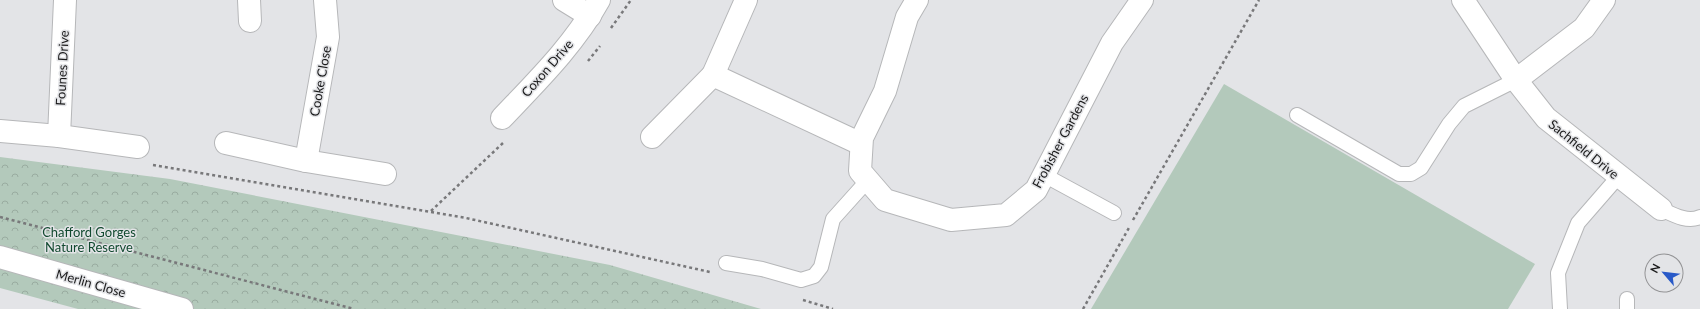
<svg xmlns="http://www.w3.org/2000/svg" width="1700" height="309" font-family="Lato,sans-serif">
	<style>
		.grass { fill: #b3c9bb }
		.forest { fill: url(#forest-crowns) }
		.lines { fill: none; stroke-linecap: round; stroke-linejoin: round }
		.service-casing { stroke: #b6b7b9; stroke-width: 16 }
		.minor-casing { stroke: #b6b7b9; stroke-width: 24 }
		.path { stroke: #78787a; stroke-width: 2.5; stroke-dasharray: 3 3; stroke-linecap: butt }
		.service { stroke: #fff; stroke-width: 14 }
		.minor { stroke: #fff; stroke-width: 22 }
		.labels { text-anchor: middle; stroke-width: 3; stroke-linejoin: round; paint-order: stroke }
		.street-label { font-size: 13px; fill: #1a1a1b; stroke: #e3e4e7 }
		.park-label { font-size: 13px; fill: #11492f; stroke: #e3e4e7 }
	</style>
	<defs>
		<pattern id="forest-crowns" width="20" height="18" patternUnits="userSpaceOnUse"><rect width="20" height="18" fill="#b3c9bb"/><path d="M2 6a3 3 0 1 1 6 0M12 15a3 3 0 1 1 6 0" fill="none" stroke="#99aca0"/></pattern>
	</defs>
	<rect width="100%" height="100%" fill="#e3e4e7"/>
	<path class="grass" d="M1224 84 1535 264 1508 309H1091Z"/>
	<path class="forest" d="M0 157 170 179 610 265 761 309H78L0 288Z"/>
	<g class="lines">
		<defs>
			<g id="service">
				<path d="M1297 115 1399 174H1411L1421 168 1449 124 1464 106 1516 80"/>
				<path d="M1044 175 1114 213"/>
				<path d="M1661 209C1672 214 1687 223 1700 217"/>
				<path d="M726 263 762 269 801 280 814 276 821 267 833 219 868 180"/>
				<path d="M1627 299V309"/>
				<path d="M1560 309 1558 273 1578 223 1618 177"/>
			</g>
			<g id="minor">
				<path d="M249 0 250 21"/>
				<path d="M564 0 590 16"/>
				<path d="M917 0 907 17 885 91 862 138 860 171 885 200 951 220 1006 215 1036 190 1112 43 1142 0"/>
				<path d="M1463 0 1516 80"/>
				<path d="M1604 0 1584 28 1516 80 1546 118 1661 209"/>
				<path d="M713 75 746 0"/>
				<path d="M502 118C537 81 574 45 599 0"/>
				<path d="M0 131 59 136 138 147"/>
				<path d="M59 136 65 0"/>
				<path d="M652 137 713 75 861 144"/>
				<path d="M226 143 306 161 385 174"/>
				<path d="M306 161 328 37 325 0"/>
				<path d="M0 257 182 309"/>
			</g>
		</defs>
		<use href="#service" class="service-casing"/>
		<use href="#minor" class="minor-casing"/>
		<g class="path">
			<path d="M611 28 631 0"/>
			<path d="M588 61 600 46"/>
			<path d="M153 165 466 218 710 272"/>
			<path d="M431 211 504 142"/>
			<path d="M0 217 354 309"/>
			<path d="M1133 220 1259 0"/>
			<path d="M803 300 833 309"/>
			<path d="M1083 309 1130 226"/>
		</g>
		<use href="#service" class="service"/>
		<use href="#minor" class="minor"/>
	</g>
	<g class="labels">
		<g class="street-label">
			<text transform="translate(62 68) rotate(-87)" y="5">Founes Drive</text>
			<text transform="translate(547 68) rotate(-49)" y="5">Coxon Drive</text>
			<text transform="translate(320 81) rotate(-80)" y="5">Cooke Close</text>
			<text transform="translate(1060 141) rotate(-62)" y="5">Frobisher Gardens</text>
			<text transform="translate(1584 149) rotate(39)" y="5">Sachfield Drive</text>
			<text transform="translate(91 283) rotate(16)" y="5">Merlin Close</text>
		</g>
		<g class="park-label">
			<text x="89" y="237">Chafford Gorges<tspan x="89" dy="15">Nature Reserve</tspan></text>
		</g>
	</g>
	<g transform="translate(1664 273) rotate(298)"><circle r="19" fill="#e3e4e7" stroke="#939395"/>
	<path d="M0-3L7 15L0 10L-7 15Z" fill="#2859c8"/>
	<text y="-6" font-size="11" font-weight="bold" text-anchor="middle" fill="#1a1a1b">N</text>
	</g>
</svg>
